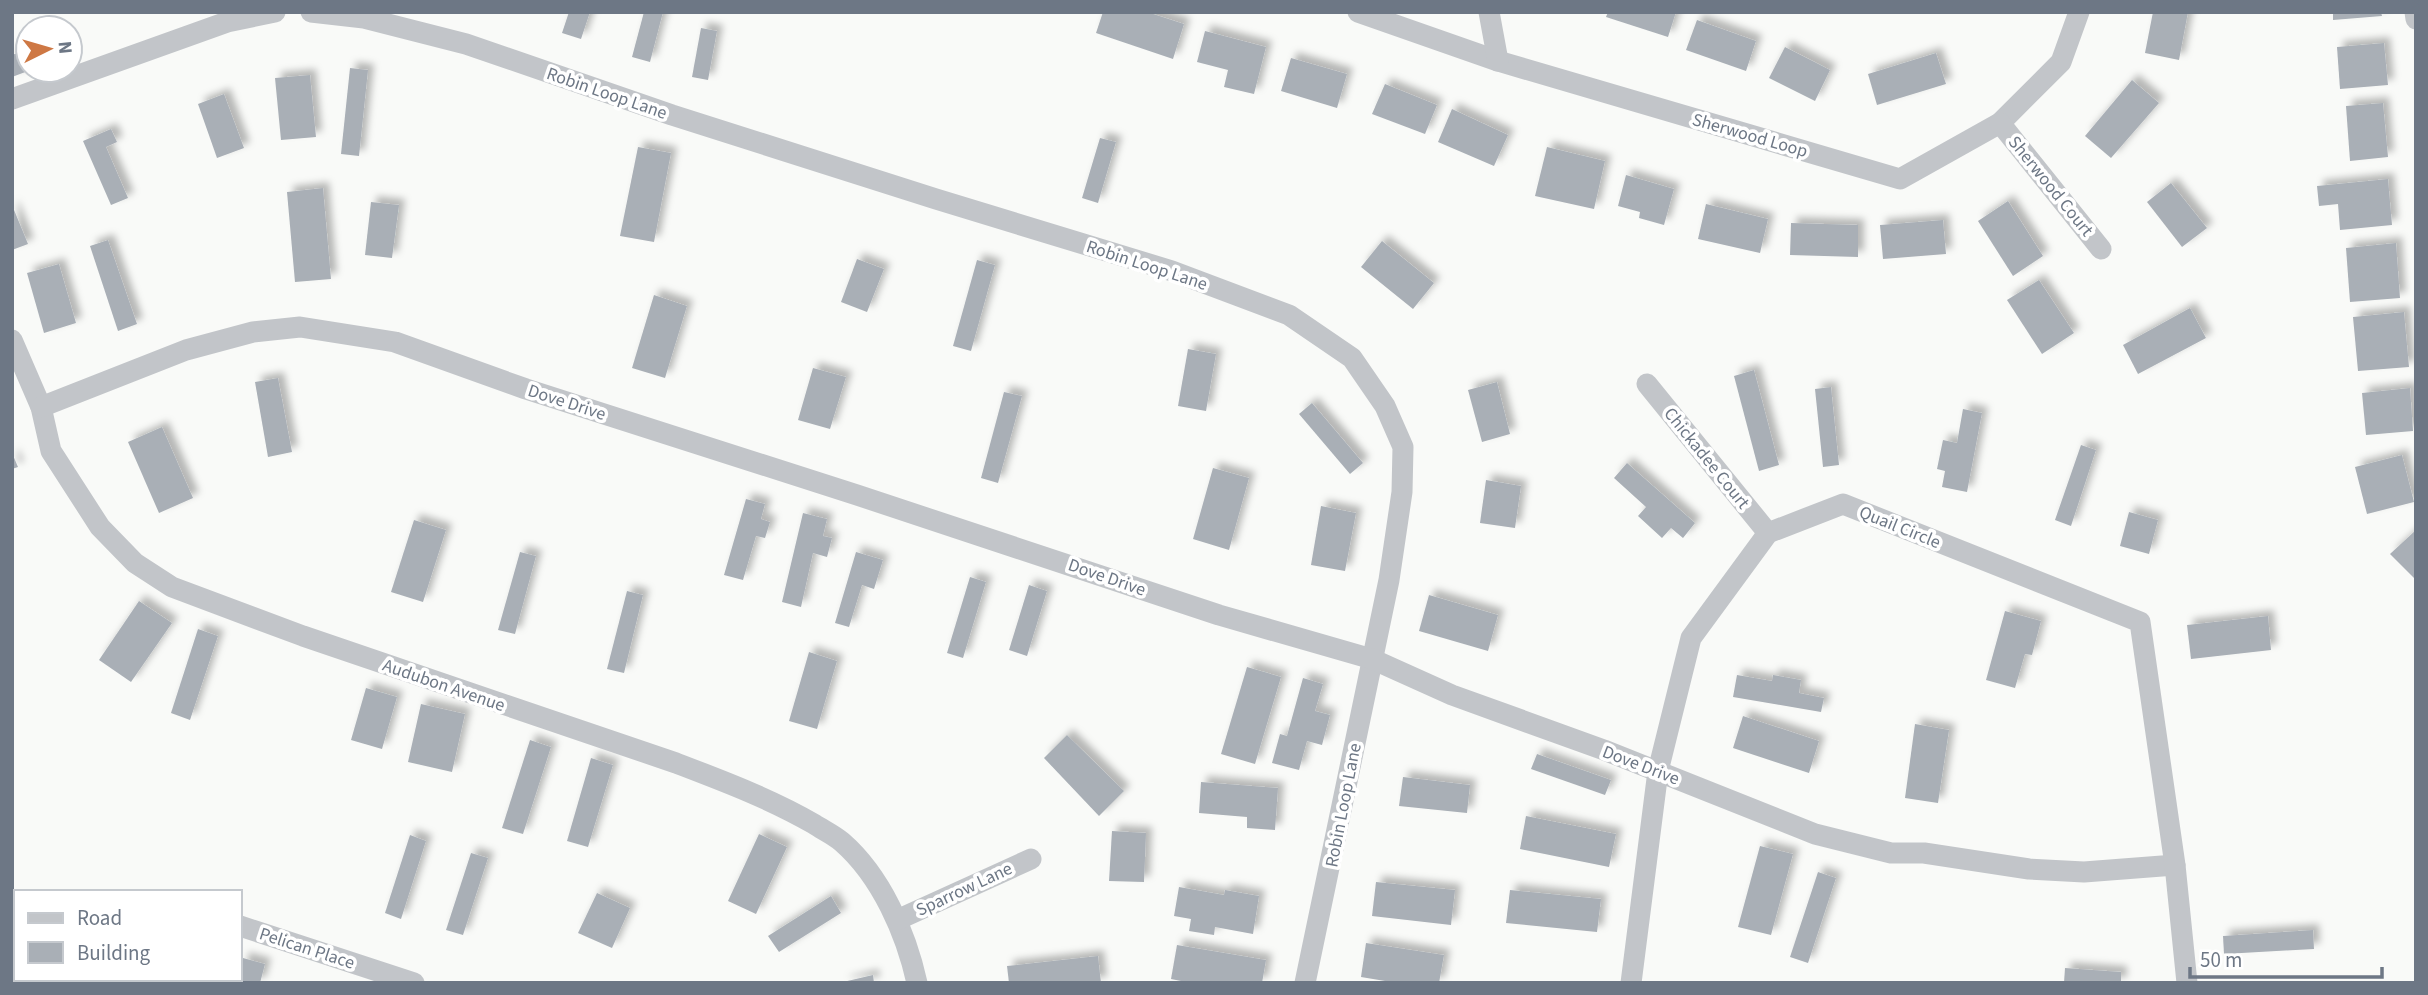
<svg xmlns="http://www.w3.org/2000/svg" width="2428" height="995" font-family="'Source Sans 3',sans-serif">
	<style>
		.building { fill: #a9afb6; filter: url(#shadow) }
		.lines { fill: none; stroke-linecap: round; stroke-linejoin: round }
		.minor { stroke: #c2c5c9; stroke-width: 21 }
		.labels { text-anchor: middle; stroke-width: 7; stroke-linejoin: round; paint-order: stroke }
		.street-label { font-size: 18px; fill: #6d7785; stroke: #fff }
	</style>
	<defs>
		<filter id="shadow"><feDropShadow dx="6" dy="-6" stdDeviation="3.5" flood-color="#0004"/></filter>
	</defs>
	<rect width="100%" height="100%" fill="#f9faf8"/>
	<g class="building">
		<path d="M569 12H590L581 39 562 33Z"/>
		<path d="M644 12H663L650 62 632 57Z"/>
		<path d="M1103 12H1147L1184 24 1173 59 1096 33Z"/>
		<path d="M1608 12H1676L1668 37 1606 17Z"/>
		<path d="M2153 12H2188L2179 60 2145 53Z"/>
		<path d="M2333 12H2381L2382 16 2333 20Z"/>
		<path d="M1697 20 1756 41 1746 71 1686 50Z"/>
		<path d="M701 28 717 31 708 80 692 77Z"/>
		<path d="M1205 31 1266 47 1254 94 1224 87 1228 70 1197 62Z"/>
		<path d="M2384 43 2388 85 2340 89 2337 47Z"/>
		<path d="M1785 47 1830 70 1815 101 1769 78Z"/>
		<path d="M28 49V71L12 77V55Z"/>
		<path d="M1936 53 1946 84 1877 105 1868 74Z"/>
		<path d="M1291 58 1347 74 1337 108 1281 91Z"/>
		<path d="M350 68 368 70 359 156 341 154Z"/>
		<path d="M310 75 316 137 281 140 275 78Z"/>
		<path d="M2132 80 2159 103 2111 158 2085 136Z"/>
		<path d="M1385 84 1437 105 1425 134 1372 114Z"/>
		<path d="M224 94 244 148 217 158 198 104Z"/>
		<path d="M2383 103 2388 157 2350 161 2346 106Z"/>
		<path d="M1452 109 1508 135 1494 166 1438 142Z"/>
		<path d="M111 129 117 142 106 147 128 198 111 205 83 141Z"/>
		<path d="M1100 138 1116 142 1098 203 1082 198Z"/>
		<path d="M638 147 671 153 654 242 620 236Z"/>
		<path d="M1547 147 1605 161 1594 209 1535 196Z"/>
		<path d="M1626 175 1674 189 1664 225 1639 218 1640 212 1618 206Z"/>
		<path d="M2388 179 2392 225 2340 230 2338 204 2319 206 2317 186Z"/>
		<path d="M2171 183 2207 228 2182 247 2147 202Z"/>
		<path d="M323 188 331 279 295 282 287 192Z"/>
		<path d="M2008 201 2043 256 2013 276 1978 221Z"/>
		<path d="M371 202 399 205 392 258 365 255Z"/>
		<path d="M1706 204 1768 219 1760 253 1698 239Z"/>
		<path d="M12 205 28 244 12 250Z"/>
		<path d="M1943 220 1946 254 1883 259 1880 225Z"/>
		<path d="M1791 223 1858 225V257L1790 255Z"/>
		<path d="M108 240 137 324 118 331 90 246Z"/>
		<path d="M1382 241 1434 283 1413 309 1361 267Z"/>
		<path d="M2396 243 2400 298 2350 302 2346 248Z"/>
		<path d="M857 259 884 269 867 312 841 302Z"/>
		<path d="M977 260 995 265 971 351 953 346Z"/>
		<path d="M59 264 76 323 44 333 27 273Z"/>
		<path d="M2039 280 2074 333 2042 354 2007 300Z"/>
		<path d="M654 295 687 306 665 378 632 368Z"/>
		<path d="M2190 308 2206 338 2138 374 2123 345Z"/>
		<path d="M2404 312 2409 367 2358 371 2353 317Z"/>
		<path d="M1188 349 1216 354 1206 411 1178 406Z"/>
		<path d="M813 368 846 377 830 429 798 420Z"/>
		<path d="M1754 370 1779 465 1759 471 1734 376Z"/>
		<path d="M278 378 292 452 268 457 255 382Z"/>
		<path d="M1497 382 1510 434 1482 442 1468 390Z"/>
		<path d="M1831 387 1839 465 1823 467 1815 389Z"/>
		<path d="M2410 388 2413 431 2366 435 2362 393Z"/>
		<path d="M1004 392 1022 396 998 483 981 478Z"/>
		<path d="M1312 403 1363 463 1350 474 1299 414Z"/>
		<path d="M1963 409 1982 413 1967 492 1942 487 1945 471 1937 469 1943 440 1957 443Z"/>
		<path d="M162 427 193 498 159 513 128 442Z"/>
		<path d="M2081 445 2096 450 2071 526 2055 520Z"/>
		<path d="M12 453 18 467 12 469Z"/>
		<path d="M2402 455 2414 502 2367 514 2355 467Z"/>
		<path d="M1627 463 1695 523 1683 538 1671 528 1662 538 1638 516 1646 507 1614 478Z"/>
		<path d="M1213 468 1249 478 1229 550 1193 539Z"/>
		<path d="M1486 480 1521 486 1515 528 1480 523Z"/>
		<path d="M746 499 765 504 761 519 770 522 765 538 756 536 743 580 724 575Z"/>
		<path d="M1321 506 1356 513 1345 571 1311 565Z"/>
		<path d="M2129 512 2158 520 2149 554 2120 546Z"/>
		<path d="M803 513 827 519 823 536 832 538 827 557 813 553 801 607 782 602Z"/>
		<path d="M414 520 446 530 423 602 391 592Z"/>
		<path d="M2416 530V580L2390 554Z"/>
		<path d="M520 552 536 556 515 634 498 630Z"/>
		<path d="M856 552 883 560 874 589 862 585 849 627 835 623Z"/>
		<path d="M970 577 986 582 963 658 947 653Z"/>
		<path d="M1029 585 1047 591 1027 656 1009 650Z"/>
		<path d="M627 591 643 595 624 673 607 669Z"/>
		<path d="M1429 595 1498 615 1488 651 1419 631Z"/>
		<path d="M139 601 172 623 131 682 99 660Z"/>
		<path d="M2005 611 2041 621 2032 655 2025 654 2015 688 1986 680Z"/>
		<path d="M2268 616 2271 650 2191 659 2187 625Z"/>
		<path d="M198 629 218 636 190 720 171 713Z"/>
		<path d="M809 652 837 661 817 729 789 721Z"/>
		<path d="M1247 667 1281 677 1255 764 1221 754Z"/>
		<path d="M1737 675 1772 681 1773 675 1801 680 1799 693 1824 698 1821 712 1733 697Z"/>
		<path d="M1303 678 1323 684 1315 711 1330 715 1322 745 1307 741 1299 770 1272 763 1280 734 1287 736Z"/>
		<path d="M366 688 397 697 382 749 351 740Z"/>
		<path d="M421 704 465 714 452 772 408 762Z"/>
		<path d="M1743 716 1819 741 1809 773 1733 748Z"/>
		<path d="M1915 724 1949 730 1938 803 1905 798Z"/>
		<path d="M1067 735 1124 791 1099 816 1044 758Z"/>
		<path d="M530 740 551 747 523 834 502 828Z"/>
		<path d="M1537 754 1611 780 1605 795 1531 769Z"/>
		<path d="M591 758 613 765 588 847 567 841Z"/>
		<path d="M1403 777 1470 785 1467 813 1399 806Z"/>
		<path d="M1201 782 1278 788 1275 830 1247 828V817L1199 813Z"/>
		<path d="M1526 816 1616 834 1609 867 1520 849Z"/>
		<path d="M1112 831 1146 833 1144 882 1109 881Z"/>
		<path d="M759 834 787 847 756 914 728 901Z"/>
		<path d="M410 835 426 841 401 919 385 913Z"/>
		<path d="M1760 846 1793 854 1771 935 1738 927Z"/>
		<path d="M471 853 488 858 463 935 446 930Z"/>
		<path d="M1818 872 1836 878 1808 963 1790 957Z"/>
		<path d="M1376 882 1455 890 1451 925 1372 916Z"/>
		<path d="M1179 887 1224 895 1225 890 1259 896 1253 934 1215 927 1214 935 1189 931 1191 919 1174 916Z"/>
		<path d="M1510 890 1601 899 1597 932 1506 923Z"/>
		<path d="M597 893 630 908 612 948 578 933Z"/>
		<path d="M831 896 841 913 779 952 768 936Z"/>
		<path d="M2313 930 2314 949 2224 954 2223 936Z"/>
		<path d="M1366 943 1444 955 1439 983H1397L1361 977Z"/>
		<path d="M1177 945 1266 960 1262 983H1191L1171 979Z"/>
		<path d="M1098 956 1101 983H1009L1007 966Z"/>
		<path d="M243 958 265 964 260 983H237L240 979Z"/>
		<path d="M2065 968 2121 972V983H2064Z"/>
		<path d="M873 975 874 983H843V982Z"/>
	</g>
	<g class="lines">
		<g class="minor">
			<path d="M311 12 364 18 466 44 672 115 936 199 1172 271 1289 315 1352 358 1385 406 1403 447 1402 492 1389 580 1305 983"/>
			<path d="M1358 12 1498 61 1900 179 2000 123 2061 62 2079 12"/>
			<path d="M1489 12 1498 61"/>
			<path d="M2415 12 2416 19"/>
			<path d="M12 99 227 22 275 12"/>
			<path d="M2000 123 2101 249"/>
			<path d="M12 340 41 407 51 451 100 527 135 563 172 587 303 636 676 763C723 781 771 799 814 824 823 830 834 835 842 842 881 876 906 933 917 983"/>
			<path d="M1647 384 1768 533"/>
			<path d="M41 407 186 350 253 332 300 327 395 342 526 389 857 495 1219 615 1372 659 1452 695 1604 750 1815 834 1891 853H1924L2029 869 2084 872 2175 865"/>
			<path d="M897 920 1031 859"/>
			<path d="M240 926 414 983"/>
			<path d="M12 982 16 974"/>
			<path d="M1631 983 1658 771 1691 638 1768 533 1843 504 2140 622 2175 865 2187 983"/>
		</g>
	</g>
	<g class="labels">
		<g class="street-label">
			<text transform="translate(607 93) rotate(19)" y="6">Robin Loop Lane</text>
			<text transform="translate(1750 135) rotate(16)" y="6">Sherwood Loop</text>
			<text transform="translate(2051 186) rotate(51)" y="6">Sherwood Court</text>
			<text transform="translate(1147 265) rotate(18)" y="6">Robin Loop Lane</text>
			<text transform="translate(567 402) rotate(18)" y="6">Dove Drive</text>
			<text transform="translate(1707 458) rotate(51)" y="6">Chickadee Court</text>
			<text transform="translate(1900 527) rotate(22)" y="6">Quail Circle</text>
			<text transform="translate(1107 577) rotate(19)" y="6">Dove Drive</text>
			<text transform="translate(444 685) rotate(19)" y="6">Audubon Avenue</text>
			<text transform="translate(1641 765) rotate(21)" y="6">Dove Drive</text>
			<text transform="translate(1343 805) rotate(-79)" y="6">Robin Loop Lane</text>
			<text transform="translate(964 889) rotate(-25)" y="6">Sparrow Lane</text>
			<text transform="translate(307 948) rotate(18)" y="6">Pelican Place</text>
		</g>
	</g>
	<rect width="2428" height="995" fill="none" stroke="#6d7785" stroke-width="28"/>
	<rect x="14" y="890" width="228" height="91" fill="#ffffff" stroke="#c5c9ce" stroke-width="2"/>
	<rect x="28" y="913" width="35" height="10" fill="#c2c5c9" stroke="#c5c9ce" stroke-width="2"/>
	<text x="77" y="925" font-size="21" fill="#6d7785">Road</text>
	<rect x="28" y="942" width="35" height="21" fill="#a9afb6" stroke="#c5c9ce" stroke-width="2"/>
	<text x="77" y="960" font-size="21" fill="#6d7785">Building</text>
	<g transform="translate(49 49) rotate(85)"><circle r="33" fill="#ffffff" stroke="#c5c9ce" stroke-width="2"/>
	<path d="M0-5L12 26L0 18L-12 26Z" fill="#ce7844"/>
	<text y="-10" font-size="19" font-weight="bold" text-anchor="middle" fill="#6d7785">N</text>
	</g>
	<path d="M2190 967v10h192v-10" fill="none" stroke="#6d7785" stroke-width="3.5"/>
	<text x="2200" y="967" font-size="21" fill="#6d7785" stroke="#ffffff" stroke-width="5" paint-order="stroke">50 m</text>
</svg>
